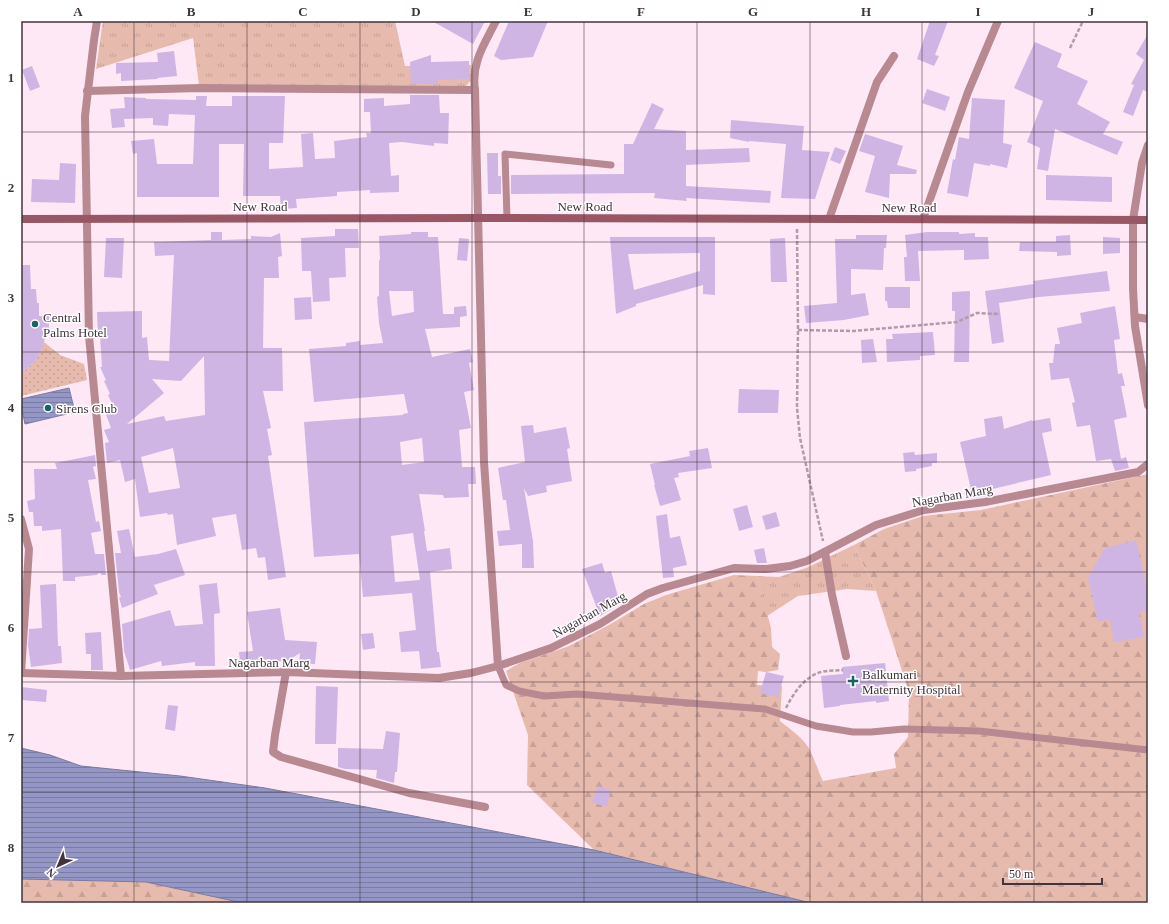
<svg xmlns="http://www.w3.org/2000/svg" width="1169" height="924" font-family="Georgia,serif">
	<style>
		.grass { fill: url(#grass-tufts) }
		.forest { fill: url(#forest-firs) }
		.garden { fill: url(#garden-dots) }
		.water { fill: url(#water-rules); stroke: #7b799d }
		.building { fill: #cfb5e3; fill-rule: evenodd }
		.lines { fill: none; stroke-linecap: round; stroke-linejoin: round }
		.path { stroke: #ae9ca8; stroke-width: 2.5; stroke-dasharray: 4 2; stroke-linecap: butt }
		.lane { stroke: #b88991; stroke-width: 7 }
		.street { stroke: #b88991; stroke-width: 8 }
		.secondary { stroke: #995765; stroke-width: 8 }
		.grid { fill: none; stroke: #42343d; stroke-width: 1; stroke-opacity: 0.55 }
		.poi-dot { fill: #146465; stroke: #fff; stroke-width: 1.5 }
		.labels { text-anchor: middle; stroke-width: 3; stroke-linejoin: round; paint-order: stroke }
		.street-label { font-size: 13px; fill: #42343d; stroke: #fff }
		.poi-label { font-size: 13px; fill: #42343d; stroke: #fff; text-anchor: start }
		.neatline { fill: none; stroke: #42343d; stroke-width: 1.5 }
		.grid-label { font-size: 13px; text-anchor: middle; font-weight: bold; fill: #42343d }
	</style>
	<defs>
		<pattern id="grass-tufts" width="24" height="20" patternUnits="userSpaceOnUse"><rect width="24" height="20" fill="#e7baae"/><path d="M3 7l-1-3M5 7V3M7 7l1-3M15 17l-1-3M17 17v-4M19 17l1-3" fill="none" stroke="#c7a097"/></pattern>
		<pattern id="forest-firs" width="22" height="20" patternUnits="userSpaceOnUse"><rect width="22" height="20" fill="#e7baae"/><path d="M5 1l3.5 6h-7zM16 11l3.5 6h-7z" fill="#c7a097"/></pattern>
		<pattern id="garden-dots" width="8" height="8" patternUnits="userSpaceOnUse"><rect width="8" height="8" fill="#e7baae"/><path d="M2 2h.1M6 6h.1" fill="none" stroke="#c7a097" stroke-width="1.8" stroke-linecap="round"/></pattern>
		<pattern id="water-rules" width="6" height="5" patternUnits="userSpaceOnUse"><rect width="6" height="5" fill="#9497c6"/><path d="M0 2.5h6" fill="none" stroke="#7a7ca2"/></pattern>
	</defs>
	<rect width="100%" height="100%" fill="#fee8f6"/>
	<g class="grass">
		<path d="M103 21H395L405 66 471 65V80L466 86 199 85 193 38 96 69Z"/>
		<path d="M854 545 876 591 847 589 798 596 767 616 757 576 779 577 806 568Z"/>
	</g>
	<g class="forest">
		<path d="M1148 474V903H811L594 850 527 785 528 735 506 671 520 663 569 646 609 625 644 604 666 595 734 575 757 576 771 628 772 647 780 654 778 670 766 672 758 671 757 685 782 686 780 721C790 729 806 740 811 752 815 761 818 771 823 781L896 768 894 754 908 737 909 692 876 591 854 545 884 529 923 516 981 510Z"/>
		<path d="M21 879 146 882 243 903H21Z"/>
	</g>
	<path class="garden" d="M44 342 60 355 84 364 87 380 21 396V374L36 360Z"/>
	<g class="water">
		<path d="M69 388 75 412 25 424 21 405V399Z"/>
		<path d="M21 748 50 755 81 766 180 776 265 788 594 850 811 903H243L146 882 21 879Z"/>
	</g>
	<g class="building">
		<path d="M432 21H485L473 44Z"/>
		<path d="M509 21H548L533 57 501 60 494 56Z"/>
		<path d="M930 21H948L935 55 939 56 934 66 917 59Z"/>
		<path d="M1148 34V92L1143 90 1133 116 1123 112 1134 85 1131 84 1144 60 1136 54Z"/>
		<path d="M1035 42 1062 54 1057 67 1088 81 1077 104 1110 122 1103 134 1123 142 1117 155 1055 129 1048 171 1037 169 1040 148 1027 142 1043 101 1014 88Z"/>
		<path d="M174 51 177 76 157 78 158 79 121 81V73L116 74V63L158 62 157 53Z"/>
		<path d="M431 55V62L469 61V79L438 80V84H411L410 62Z"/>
		<path d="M32 66 40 87 30 91 22 70Z"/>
		<path d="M927 89 950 97 945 111 922 103Z"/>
		<path d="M410 95H439L440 113H449L448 144 434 143V146L402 142 389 143 391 176 399 175V192L370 193V190L337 192V196L296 199 297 208 281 209 280 196H243L244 144H219V197H137V153L133 154 131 141 154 139 157 164H193L195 115 169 114 168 126 153 125V118L124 119 125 127 112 128 110 109 125 108 124 97 146 98V99L196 100V96H207L206 106H232V96H285L283 143H269V169L303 167 301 134 313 133 315 159 335 158 334 141 367 137 366 133H371L370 112H364V99L384 98V106L410 104Z"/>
		<path d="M972 98 1005 100 1003 143 1012 145 1007 168 990 164V166L974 163 968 197 947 193 953 159 955 160 959 137 969 139Z"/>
		<path d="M652 103 664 109 654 129 686 131V150L749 148 750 162 686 165V186L771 191 770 203 686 198 687 201 654 198 655 193 511 194V175L624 174V144H633Z"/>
		<path d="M731 120 804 126 802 150 830 152 815 199 781 198 786 144 749 141V142L730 138Z"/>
		<path d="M865 134 903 146 897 165 917 170 916 174H890L889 198 865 192 875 156 859 151Z"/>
		<path d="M835 147 846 151 840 164 830 160Z"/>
		<path d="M487 153H498V176H501V194H488Z"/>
		<path d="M60 163 76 164 75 203 31 202 32 179 59 180Z"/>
		<path d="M1046 175 1112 177V202L1046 200Z"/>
		<path d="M335 229H358L359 248H345L346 277 329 278 330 301 313 302 311 271H302L301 238 335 236Z"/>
		<path d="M211 232H222V240L251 239V236L271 237 280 233 282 256 278 257 279 278H264L263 348H282L283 391H263L271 428 267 429 272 455 268 456 286 577 268 580 265 557 258 558 256 548 242 550 236 514 212 518 216 536 177 545 173 514 168 515 167 513 140 517 135 479 125 482 120 460 107 463 105 443 109 442 104 430 111 428 104 409 113 406 108 395 110 394 104 381 106 380 100 367H102L100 336H98L97 312 142 311V338L147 337 149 360 169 361 174 255 155 256 154 242 211 240ZM204 356 205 415 166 421 164 416 127 424 164 393 152 379 181 381ZM173 448 180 488 149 493 141 457Z"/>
		<path d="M411 232H428V237H438L443 314H454V307L466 306 467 316 460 317V327L425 329 432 357 470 349 473 362 469 363 474 390 464 392 471 428 459 430 462 467H475L476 484H468L469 497 444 498 443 495 419 494 425 531H424L427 551 450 548 452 569 430 572 437 652H439L441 667 421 669 419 651 401 652 399 632 416 630 412 593 363 597 359 554 314 557 304 422 403 415V414L408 413 404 394 314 402 309 349 346 346V343L360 341V345L383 343 379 323 377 297 379 296V260H380L379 236 411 234ZM389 291H413L414 312 392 316ZM422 438 424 462 402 465 400 442ZM413 533 420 580 395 582 391 536Z"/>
		<path d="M927 232H959V234L975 233V237H988L989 259 964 260V250L918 251 920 281H905L904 257H907L905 235Z"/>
		<path d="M856 235H887L886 248H884L883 270 851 269V295L865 293 869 315 844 320 806 323 804 306 837 303 835 239H856Z"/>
		<path d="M1070 235 1071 255 1057 256V252L1019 251 1020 242H1056V236Z"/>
		<path d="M610 237H715V295L703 294V285L636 304V306L616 314ZM700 253V271L634 290 628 254Z"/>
		<path d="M1103 237 1120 238V253L1103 254Z"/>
		<path d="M106 238H124L122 278 104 277Z"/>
		<path d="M459 238 469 239 467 261 457 260Z"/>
		<path d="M785 238 787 282H771L770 239Z"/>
		<path d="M21 265H30L31 289H36L37 303H39V316H49V332H46L44 342 40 352 36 360 21 374Z"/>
		<path d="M1107 271 1110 291 1039 297 999 303 1004 342 992 344 985 291 1034 284 1033 281Z"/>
		<path d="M885 287H910V308H888L887 301H885Z"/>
		<path d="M970 291 969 362H954L955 311H952V292Z"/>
		<path d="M311 297 312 319 295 320 294 298Z"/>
		<path d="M1115 306 1120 339 1114 340 1118 374 1122 373 1125 386H1121L1127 417 1114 420 1121 459 1126 457 1129 468 1115 471 1111 459 1096 461 1090 425 1077 427 1072 403 1075 402 1069 378 1051 380 1049 363H1053L1055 344H1060L1057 328 1082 323 1080 313Z"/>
		<path d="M933 332 935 355 920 356V360L887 362 886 339H893L892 334Z"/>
		<path d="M873 339 877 362 862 363 861 340Z"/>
		<path d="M739 389 779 390 778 413H738Z"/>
		<path d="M1002 416 1004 429 1032 420V421L1050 418 1052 431 1042 433 1051 475 984 491 985 496 973 498 960 442 986 436 984 419Z"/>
		<path d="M533 425 534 433 566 427 570 448 567 449 572 481 546 486 547 492 528 496 524 488 533 541 534 568H522V544L499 546 497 531 510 530 506 500H503L498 468 525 462 521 426Z"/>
		<path d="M708 448 712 468 678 473 679 477 674 478 681 500 660 506 654 485H655L650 464 690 456 689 451Z"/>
		<path d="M914 452 915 455 937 453V463H932V466L916 469V471L905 472 903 453Z"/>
		<path d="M95 455 96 466 93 467 96 479 88 480 96 522 99 521 101 531 91 533 95 554H104L106 575H101V573L97 574V575L75 577V581H63L61 529 42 531V526H34L33 512H29L27 501 35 499 34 469H57L55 463Z"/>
		<path d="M747 505 753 527 739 531 733 509Z"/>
		<path d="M776 512 780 526 766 530 762 516Z"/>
		<path d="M667 514 670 538 680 536 687 565 673 568 674 577 663 578 656 516Z"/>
		<path d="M129 529 135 557 158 554 176 549 185 575 154 585 158 594 122 608 120 601 119 598 121 597 119 592 115 553H121L117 531Z"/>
		<path d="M1136 540 1148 592V610L1139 612 1144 637 1114 642 1110 619 1098 622 1088 578 1105 548Z"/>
		<path d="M764 548 767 563H757L754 550Z"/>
		<path d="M602 563 605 573 611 571 620 604 600 616 582 569Z"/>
		<path d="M217 583 220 613 214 614 215 666H195V662L162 666 161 661 130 670 124 651 122 624 170 610 175 626 203 624 199 585Z"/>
		<path d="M56 584 58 646H61L62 663 31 667 28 645 29 629 42 628 40 585Z"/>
		<path d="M280 608 285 640 317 642 315 664 299 663 300 653 289 660 271 662 270 659 240 663 239 652 253 651 247 612Z"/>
		<path d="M101 632 103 670H91V654H86L85 633Z"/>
		<path d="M373 633 375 648 363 650 361 634Z"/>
		<path d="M885 663 889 701 876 703V701L840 705V706L824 708 821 676 843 674 842 667Z"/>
		<path d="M766 672 784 676 778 697 760 693Z"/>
		<path d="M316 686 338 687 336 744H315Z"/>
		<path d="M21 687 47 690 46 702 21 700Z"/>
		<path d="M168 705 178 706 175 731 165 729Z"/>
		<path d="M386 731 400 733 397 772H395L394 783 376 778 377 770 345 769 338 767V748L383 749Z"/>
		<path d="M598 786 611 791 606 807 592 802Z"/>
	</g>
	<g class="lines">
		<g class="path">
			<path d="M1070 48 1083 21"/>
			<path d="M797 229 798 330 797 408 800 438 823 541"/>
			<path d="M798 330 853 331 957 322 977 313 1000 314"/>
			<path d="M786 708C793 694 803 679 818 673 825 670 835 671 843 670"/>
		</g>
		<g class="lane">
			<path d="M507 218 505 154 611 165"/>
			<path d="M498 666 506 685 519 691 544 696 577 694 765 709 816 726 853 732H871L904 729 979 731 1148 750"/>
		</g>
		<g class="street">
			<path d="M97 21 94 40 85 116 89 336 121 676"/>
			<path d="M496 21C484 45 471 63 475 90L484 462 498 666"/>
			<path d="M87 91 200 88 475 90"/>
			<path d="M1148 145 1142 163 1133 220V289L1135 326 1148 405"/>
			<path d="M829 219 877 82 894 56"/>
			<path d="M923 219 968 92 998 21"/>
			<path d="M1135 317 1148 319"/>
			<path d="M21 519 29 549 21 673"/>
			<path d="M825 552 832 595 846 656"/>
			<path d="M286 672 275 735 273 752 281 757 409 793 485 807"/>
			<path d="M21 673 121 676 286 672 439 678 471 673 498 666 551 648 600 624 647 594 663 588 734 568 766 569 790 566 807 561 876 525 924 510 985 502 1138 472 1148 464"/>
		</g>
		<path class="secondary" d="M21 219 479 218 1148 220"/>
	</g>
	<path class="grid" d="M134 21V903M247 21V903M360 21V903M472 21V903M584 21V903M697 21V903M810 21V903M922 21V903M1034 21V903M21 132H1148M21 242H1148M21 352H1148M21 462H1148M21 572H1148M21 682H1148M21 792H1148"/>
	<g class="poi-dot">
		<circle cx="35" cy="324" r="4"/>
		<circle cx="48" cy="408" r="4"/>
		<path d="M851 675h4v4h4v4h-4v4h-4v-4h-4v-4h4z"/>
	</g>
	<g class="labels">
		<g class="street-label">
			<text x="260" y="211">New Road</text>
			<text x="585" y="211">New Road</text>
			<text x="909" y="212">New Road</text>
			<text transform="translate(952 495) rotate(-10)" y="5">Nagarban Marg</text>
			<text transform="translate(589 614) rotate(-29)" y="5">Nagarban Marg</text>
			<text x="269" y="667">Nagarban Marg</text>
		</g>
		<g class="poi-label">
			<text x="43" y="322">Central<tspan x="43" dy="15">Palms Hotel</tspan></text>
			<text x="56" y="413">Sirens Club</text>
			<text x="862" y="679">Balkumari<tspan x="862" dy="15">Maternity Hospital</tspan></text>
		</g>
	</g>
	<rect width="1169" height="924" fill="none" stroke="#ffffff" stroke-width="44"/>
	<g transform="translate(58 866) rotate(224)" stroke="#ffffff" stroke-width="3" paint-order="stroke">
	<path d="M0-3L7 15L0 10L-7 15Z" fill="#42343d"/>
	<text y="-6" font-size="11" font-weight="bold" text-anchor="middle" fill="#42343d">N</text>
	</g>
	<path d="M1003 878v6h99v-6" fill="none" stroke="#42343d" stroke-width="2"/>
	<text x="1009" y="878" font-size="12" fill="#42343d" stroke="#ffffff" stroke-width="3" paint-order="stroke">50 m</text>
	<rect x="22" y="22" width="1125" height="880" class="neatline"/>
	<g class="grid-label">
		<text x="78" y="16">A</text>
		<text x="191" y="16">B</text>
		<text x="303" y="16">C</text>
		<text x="416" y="16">D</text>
		<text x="528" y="16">E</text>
		<text x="641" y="16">F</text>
		<text x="753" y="16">G</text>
		<text x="866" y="16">H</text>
		<text x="978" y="16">I</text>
		<text x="1091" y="16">J</text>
		<text x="11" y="82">1</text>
		<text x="11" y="192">2</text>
		<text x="11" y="302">3</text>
		<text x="11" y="412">4</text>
		<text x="11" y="522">5</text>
		<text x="11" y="632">6</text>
		<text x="11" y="742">7</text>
		<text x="11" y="852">8</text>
	</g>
</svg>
